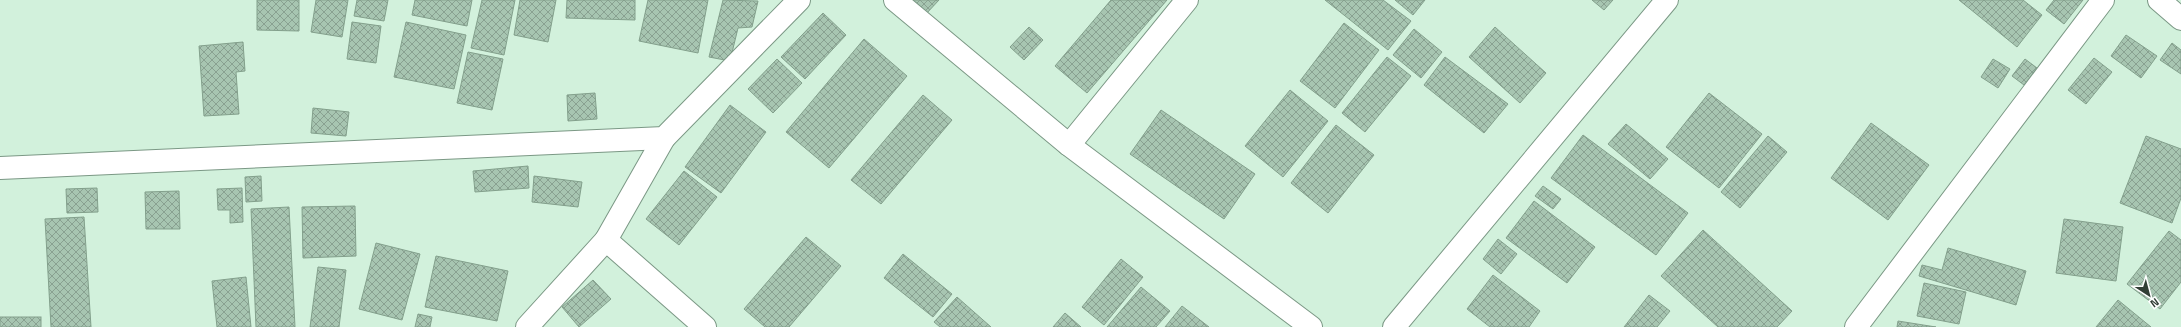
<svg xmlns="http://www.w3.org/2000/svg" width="2181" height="327" font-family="'Titillium Web',sans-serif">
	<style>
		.building { fill: url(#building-cross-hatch); stroke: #83a08c }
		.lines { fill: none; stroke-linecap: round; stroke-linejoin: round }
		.street-casing { stroke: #7b9885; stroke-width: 24 }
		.street { stroke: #fff; stroke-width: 22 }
	</style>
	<defs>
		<pattern id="building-cross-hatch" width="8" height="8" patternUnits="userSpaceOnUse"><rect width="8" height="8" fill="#a7c5b1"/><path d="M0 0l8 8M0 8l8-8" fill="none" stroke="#89a191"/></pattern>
	</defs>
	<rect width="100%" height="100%" fill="#d2f1dc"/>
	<g class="building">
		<path d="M257 0H299V31L257 30Z"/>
		<path d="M316 0H348L342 37 311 32Z"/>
		<path d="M357 0H388L384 21 354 16Z"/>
		<path d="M415 0H472L467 26 412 15Z"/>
		<path d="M482 0H515L504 55 471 48Z"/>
		<path d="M520 0H556L548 42 514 35Z"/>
		<path d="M567 0H635V20L566 18Z"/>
		<path d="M648 0H708L698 53 639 41Z"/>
		<path d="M723 0 758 1 752 27 738 28 730 61 709 57Z"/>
		<path d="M911 0H939L926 14Z"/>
		<path d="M1111 0H1167L1087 93 1055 66Z"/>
		<path d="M1325 0H1383L1411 21 1388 50Z"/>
		<path d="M1395 0H1425L1413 15Z"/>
		<path d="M1592 0H1613L1604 10Z"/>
		<path d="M1959 0H2023L2042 15 2017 47Z"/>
		<path d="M2054 0H2083L2064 24 2046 10Z"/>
		<path d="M823 13 846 35 805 79 781 57Z"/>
		<path d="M352 22 381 26 376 63 347 59Z"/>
		<path d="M406 22 466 35 454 89 394 77Z"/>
		<path d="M1344 23 1379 50 1335 108 1300 81Z"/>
		<path d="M1029 27 1043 40 1024 60 1010 47Z"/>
		<path d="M1495 27 1546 73 1520 103 1469 57Z"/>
		<path d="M1414 29 1442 52 1421 78 1393 55Z"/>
		<path d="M2126 35 2157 56 2141 78 2111 56Z"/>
		<path d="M864 39 907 76 829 168 786 132Z"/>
		<path d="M243 42 245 71 236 72 239 114 204 116 199 46Z"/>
		<path d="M2172 43 2181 50V74L2160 60Z"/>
		<path d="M468 52 503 59 492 110 457 103Z"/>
		<path d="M1387 57 1411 76 1365 132 1342 113Z"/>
		<path d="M1445 57 1508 104 1484 133 1424 85Z"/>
		<path d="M2094 58 2112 72 2086 104 2068 90Z"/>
		<path d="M777 59 802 83 773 113 748 89Z"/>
		<path d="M1993 59 2010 69 1998 88 1981 77Z"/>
		<path d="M2025 59 2037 68 2024 85 2012 76Z"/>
		<path d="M1290 90 1328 121 1283 177 1245 146Z"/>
		<path d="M595 93 597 119 568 121 567 95Z"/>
		<path d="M1709 93 1762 134 1719 188 1666 147Z"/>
		<path d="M923 95 952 120 881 204 851 180Z"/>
		<path d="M730 105 766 132 721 193 685 167Z"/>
		<path d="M313 108 349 112 346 136 311 133Z"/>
		<path d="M1161 110 1255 174 1224 219 1130 154Z"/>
		<path d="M1871 123 1929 165 1888 220 1831 178Z"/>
		<path d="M1626 124 1668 159 1650 179 1608 144Z"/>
		<path d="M1336 125 1374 155 1328 213 1291 183Z"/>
		<path d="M1583 135 1688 213 1656 255 1551 178Z"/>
		<path d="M1768 136 1787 152 1740 208 1721 192Z"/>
		<path d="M2146 136 2181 149V198L2172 223 2120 203Z"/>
		<path d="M528 166 529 188 475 192 473 171Z"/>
		<path d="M684 171 717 197 679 245 646 219Z"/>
		<path d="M261 176 262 201 246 202 245 177Z"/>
		<path d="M534 176 582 182 578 207 532 202Z"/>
		<path d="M1543 186 1561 199 1553 209 1535 196Z"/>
		<path d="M97 188 98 212 67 213 66 189Z"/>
		<path d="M242 188 243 222 230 223V210H218L217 189Z"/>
		<path d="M179 191 180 229H146L145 192Z"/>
		<path d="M1534 201 1595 247 1567 283 1506 238Z"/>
		<path d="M355 206 356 256 303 258 302 207Z"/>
		<path d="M289 207 295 327H256L251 209Z"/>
		<path d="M84 217 91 327H51L45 219Z"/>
		<path d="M2064 219 2123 227 2116 281 2056 273Z"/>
		<path d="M1703 230 1792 311 1777 327H1718L1661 276Z"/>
		<path d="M2169 231 2181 240V282L2160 309 2127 284Z"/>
		<path d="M806 237 841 266 789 327H765L744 309Z"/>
		<path d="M1498 239 1517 254 1501 274 1483 259Z"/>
		<path d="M376 243 420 254 402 320 359 309Z"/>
		<path d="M1948 248 2026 271 2016 305 1919 276 1922 265 1942 270Z"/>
		<path d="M903 254 952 294 933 317 884 278Z"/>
		<path d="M436 256 508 271 497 321 425 307Z"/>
		<path d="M1121 259 1143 277 1104 325 1082 307Z"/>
		<path d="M318 267 346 270 339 327H310Z"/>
		<path d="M1493 275 1540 311 1529 327H1490L1467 309Z"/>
		<path d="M246 277 251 327H217L212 281Z"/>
		<path d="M593 280 611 299 579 327 562 307Z"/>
		<path d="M1924 283 1966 292 1959 324 1917 316Z"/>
		<path d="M1141 287 1170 311 1156 327H1107Z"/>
		<path d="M1649 295 1670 311 1657 327H1624Z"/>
		<path d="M957 297 991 327H940L934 322Z"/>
		<path d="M2118 300 2151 327H2096Z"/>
		<path d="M1182 306 1209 327H1165Z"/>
		<path d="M1065 313 1081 327H1053Z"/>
		<path d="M418 314 432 317 430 327H415Z"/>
		<rect x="0" y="317" width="41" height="10"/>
		<path d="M1898 321 1936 327H1897Z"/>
	</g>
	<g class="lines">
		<defs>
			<g id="street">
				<path d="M895 0 1069 145 1311 327"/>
				<path d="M2159 0 2181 19"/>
				<path d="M664 138 606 240 705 327"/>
				<path d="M1069 145 1187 0"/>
				<path d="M0 168 664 138 799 0"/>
				<path d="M527 327 606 240"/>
				<path d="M1394 327 1667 0"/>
				<path d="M1856 327 2103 0"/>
			</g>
		</defs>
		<use href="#street" class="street-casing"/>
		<use href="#street" class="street"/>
	</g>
	<g transform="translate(2149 295) rotate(144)" stroke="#ffffff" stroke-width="3" paint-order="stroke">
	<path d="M0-3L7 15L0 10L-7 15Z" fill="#313e35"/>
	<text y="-6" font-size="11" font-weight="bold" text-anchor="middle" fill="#313e35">N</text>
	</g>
</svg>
